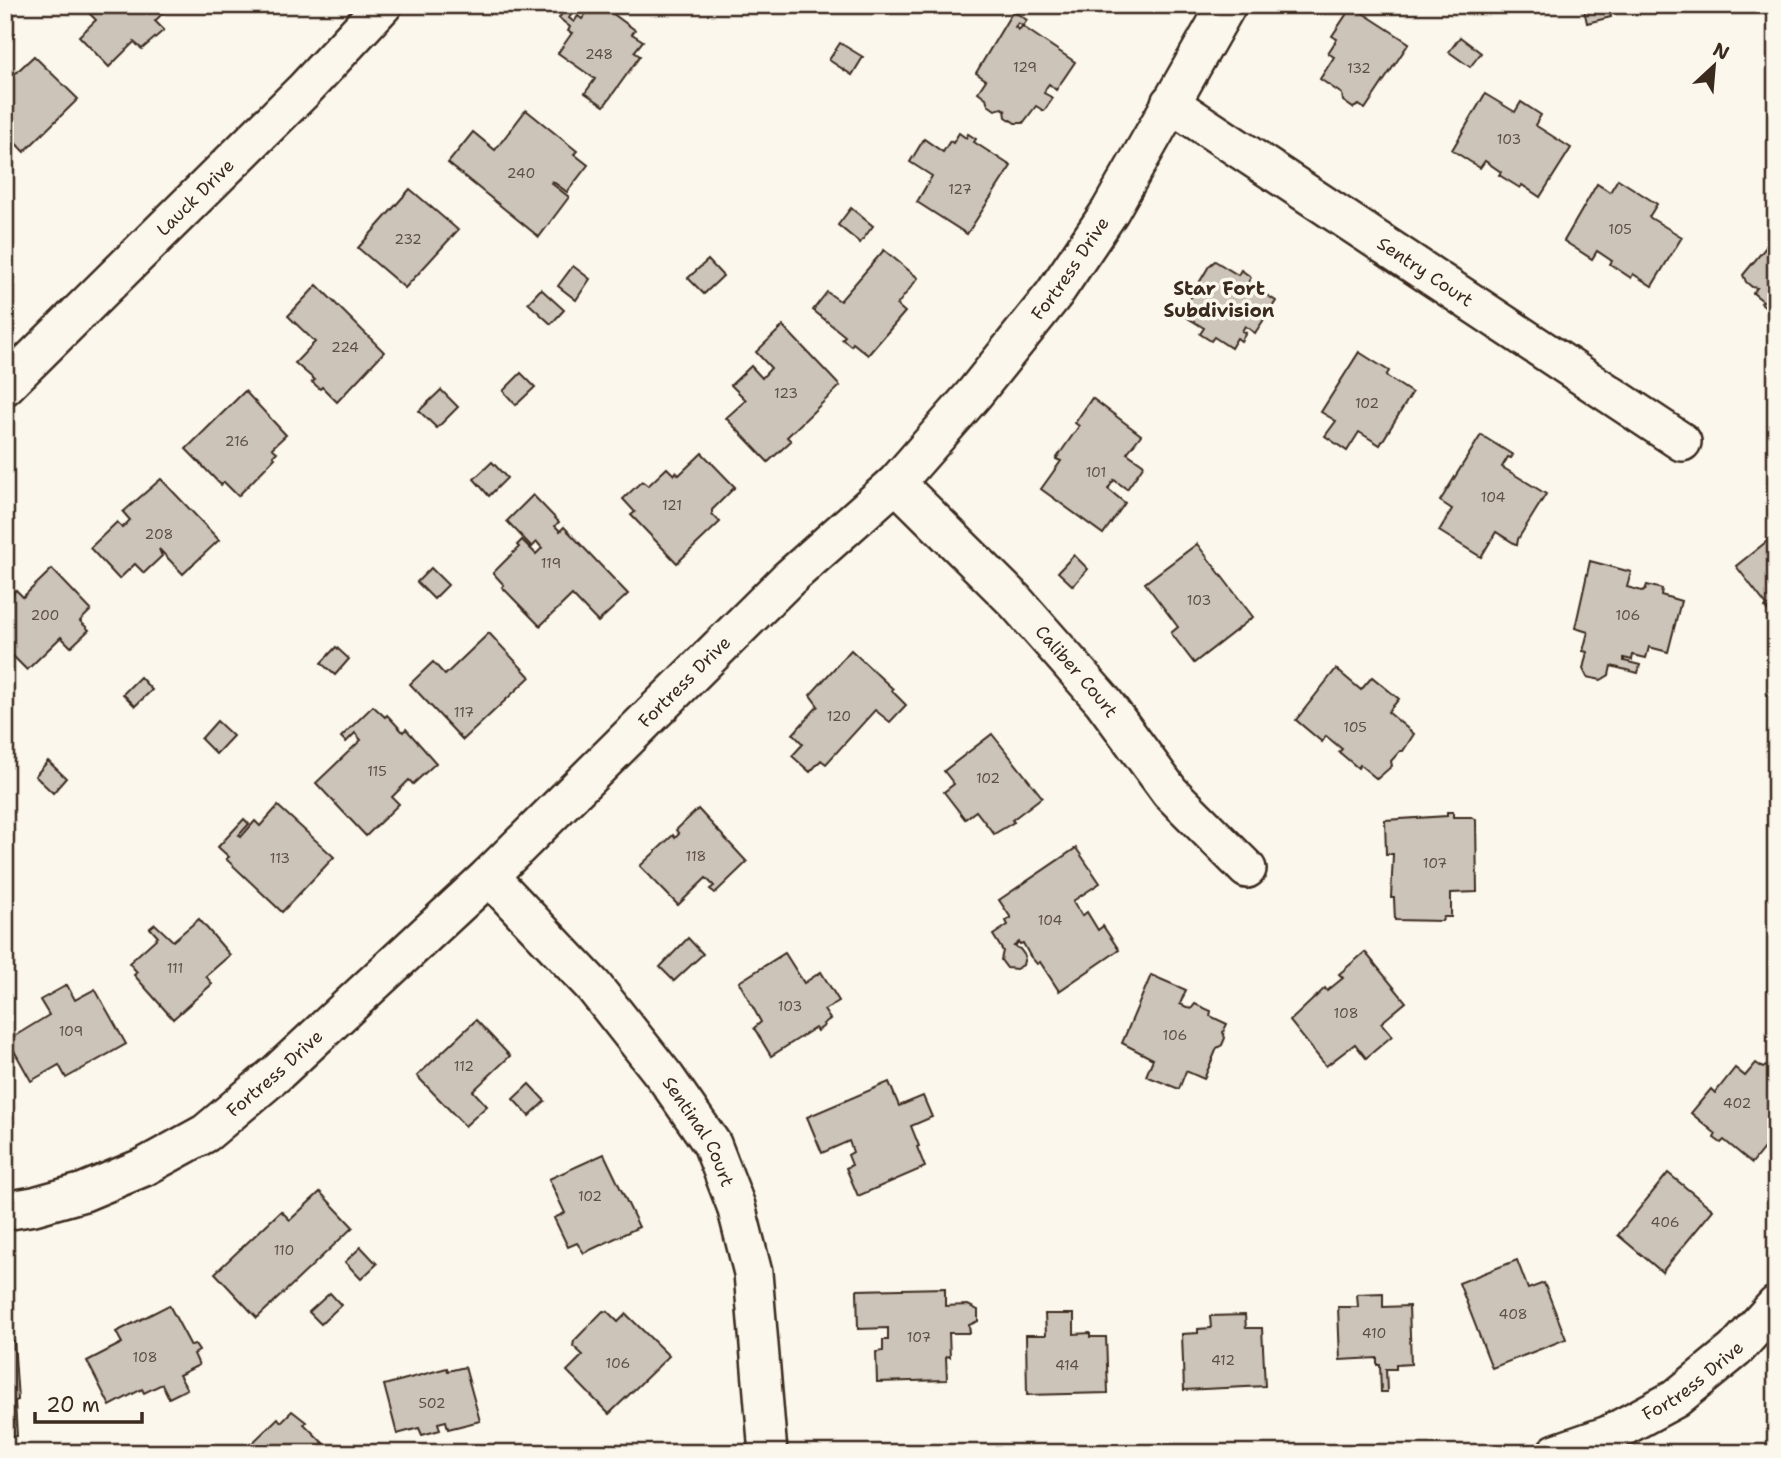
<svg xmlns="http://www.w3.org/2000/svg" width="1781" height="1458" font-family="'Shantell Sans',sans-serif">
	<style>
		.building { fill: #ccc4b9; stroke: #3b2a1e; stroke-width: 2 }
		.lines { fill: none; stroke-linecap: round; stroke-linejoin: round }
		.minor-casing { stroke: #3b2a1e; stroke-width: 42 }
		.minor { stroke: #fbf7ec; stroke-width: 37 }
		.labels { text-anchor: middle; stroke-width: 7; stroke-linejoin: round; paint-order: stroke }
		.number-label { font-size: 14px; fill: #5f5045 }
		.street-label { font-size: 18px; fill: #3b2a1e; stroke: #fbf7ec }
		.neighbourhood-label { font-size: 19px; font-weight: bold; fill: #3b2a1e; stroke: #fbf7ec }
	</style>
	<rect width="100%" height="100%" fill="#fbf7ec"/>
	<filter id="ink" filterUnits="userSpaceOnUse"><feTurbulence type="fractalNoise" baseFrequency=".0143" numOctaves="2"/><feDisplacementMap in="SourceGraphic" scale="14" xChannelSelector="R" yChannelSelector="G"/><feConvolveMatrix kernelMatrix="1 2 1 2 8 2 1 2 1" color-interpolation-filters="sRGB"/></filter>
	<g filter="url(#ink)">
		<g class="building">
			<path d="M85 5H171L155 21 164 30 142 49 134 42 109 67 79 36 96 20 83 7Z"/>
			<path d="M592 5H601L635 30 632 34 643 41 634 52 640 56 604 106 585 93 595 79 558 53 572 33 568 31 570 27 559 18 564 11 571 15 569 18 574 22 578 16 582 19Z"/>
			<path d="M1583 5H1608L1611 17 1587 23Z"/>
			<path d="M1352 6 1409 43 1365 109 1359 105 1353 108 1343 101 1342 94 1320 79 1334 57 1328 53 1337 39 1332 36Z"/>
			<path d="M1013 11 1027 20 1023 26 1018 23 1015 27 1019 30 1022 26 1075 62 1056 90 1049 84 1046 88 1044 93 1053 98 1044 111 1036 106 1023 123H1015L1006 117 1005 110 1002 108 995 110 988 105 986 98 978 92 986 80 976 73Z"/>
			<path d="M1460 37 1481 53 1470 67 1449 52Z"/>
			<path d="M840 43 863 57 852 75 829 60Z"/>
			<path d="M34 56 78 99 24 152 5 132V83Z"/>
			<path d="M1485 94 1515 112 1521 102 1541 115 1535 125 1571 148 1540 197 1522 185 1520 188 1499 175 1501 172 1485 161 1480 168 1452 150Z"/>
			<path d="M526 110 577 151 574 154 588 165 567 192 552 181 551 183 569 197 539 237 448 163 473 132 495 150Z"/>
			<path d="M959 133 966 138 968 134 976 139 974 142 1011 166 967 234 917 202 932 176 910 162 924 139 943 152 950 141 953 143Z"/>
			<path d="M1618 179 1657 204 1649 217 1682 237 1652 286 1633 274 1631 278 1610 264 1612 261 1597 251 1592 259 1564 241 1597 184 1610 192Z"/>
			<path d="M410 189 458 230 405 288 358 248Z"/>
			<path d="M851 208 873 226 860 243 838 225Z"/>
			<path d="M1776 235V315L1761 303 1763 301 1753 293 1757 288 1752 287 1746 282 1743 275Z"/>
			<path d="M884 250 918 278 897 305 905 312 868 355 853 343 851 346 842 339 845 336 813 310 827 292 840 301Z"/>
			<path d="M708 260 723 276 704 294 688 278Z"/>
			<path d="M1215 261 1238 275 1241 270 1251 277 1248 283 1276 301 1255 333 1245 326 1242 331 1246 333 1241 341 1237 338 1231 348 1214 337 1211 341 1200 334 1204 328 1181 314 1209 266Z"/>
			<path d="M573 266 590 279 576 300 558 286Z"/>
			<path d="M317 285 384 352 337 402 322 387 320 389 312 382 315 380 295 363 315 342 288 316Z"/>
			<path d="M541 289 564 310 551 324 528 303Z"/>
			<path d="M783 326 840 386 787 437 791 441 768 462 726 418 746 400 731 385 751 366 762 378 771 368 756 352Z"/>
			<path d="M1359 352 1389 371 1386 376 1412 393 1380 445 1359 432 1347 451 1325 436 1336 421 1321 412Z"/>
			<path d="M521 373 535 387 516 405 503 391Z"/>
			<path d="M441 390 458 407 437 428 419 411Z"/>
			<path d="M245 391 286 435 272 448 277 452 273 456 275 458 238 496 224 482 221 485 186 449Z"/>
			<path d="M1092 398 1141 435 1127 453 1144 465 1127 489 1114 480 1108 489 1125 503 1103 534 1041 489 1061 461 1056 459 1079 426 1075 423Z"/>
			<path d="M1481 435 1513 455 1511 458 1508 457 1502 467 1546 494 1518 539 1517 545 1496 532 1481 557 1439 531 1452 509 1440 501Z"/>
			<path d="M702 453 735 487 712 510V514L720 522 677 563 631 515 635 512 623 499 642 481 648 486 667 468 674 475 676 472 679 475Z"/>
			<path d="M492 462 507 478 489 496 474 479Z"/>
			<path d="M161 479 219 540 183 574 159 549 162 556 144 573 135 564 119 579 90 548 117 522 122 528 130 520 123 512Z"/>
			<path d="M533 495 559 522 555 526 560 531 564 527 628 594 598 622 572 595 540 626 502 587 504 585 493 573 519 547 517 545 522 540 536 554 542 548 537 542 532 547 507 521Z"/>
			<path d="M1776 534V616L1773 613 1771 615 1765 608 1767 606 1736 566Z"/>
			<path d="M1197 544 1253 617 1194 663 1171 633 1178 627 1145 583Z"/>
			<path d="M1074 555 1088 569 1073 586 1058 572Z"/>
			<path d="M1590 561 1631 572 1627 587 1642 591 1645 590 1647 585 1662 589 1661 595 1681 601 1668 652 1649 647 1646 658 1633 655 1632 660 1624 658V661L1640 665 1638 673 1611 666 1609 675 1601 680 1587 677 1583 669 1587 652 1583 651 1588 632 1575 628Z"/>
			<path d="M431 568 448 585 434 599 417 582Z"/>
			<path d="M52 569 91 610 80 621 89 630 71 647 61 637 27 670 5 648V601L16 590 23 597Z"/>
			<path d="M489 633 530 677 463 740 410 684 433 662 445 675Z"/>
			<path d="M336 647 349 659 335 675 321 663Z"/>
			<path d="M851 650 893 689 892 691 906 705 890 722 875 710 826 764 821 760 810 772 792 756 803 744 793 734 818 706 810 695Z"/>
			<path d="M1336 669 1361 690 1372 677 1399 699 1388 712 1414 734 1403 751H1400L1391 761 1392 766 1377 779 1360 765 1358 768 1339 752 1342 749 1326 736 1322 742 1296 720Z"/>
			<path d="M140 677 152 690 135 706 123 694Z"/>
			<path d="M373 706 385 717 387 715 403 732 406 729 436 763 413 784 409 780 392 797 399 804 366 836 316 783 361 740 355 733 346 742 341 737Z"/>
			<path d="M217 721 233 736 216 754 201 739Z"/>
			<path d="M992 734 1042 797 1012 820 1014 822 994 834 976 811 965 819 944 792 954 784 944 771Z"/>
			<path d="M48 761 66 778 53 793 35 776Z"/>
			<path d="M278 806 334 857 282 912 226 859 229 857 218 847 244 819 249 824 239 835 241 837 255 821 260 826Z"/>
			<path d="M698 809 747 862 715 893 710 889 714 886 706 878 678 905 640 866 673 835 675 838 679 834 676 830Z"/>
			<path d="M1447 812H1453V817H1471L1476 820 1477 892 1451 893V917H1444L1442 921 1395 920 1394 898H1391L1393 854H1386L1385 820 1447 816Z"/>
			<path d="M1076 848 1100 883 1073 901 1082 916 1087 912 1098 930 1103 926 1119 950 1059 991 1040 962 1037 964 1030 956 1023 943 1020 944 1019 942 1014 946 1020 949 1025 956 1023 965 1016 969 1007 968 1001 960 1003 951 993 935 1008 925 1006 921 1011 918 999 900Z"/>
			<path d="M199 919 230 955 206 976 212 984 173 1019 134 975 137 972 129 963 158 937 150 928 155 924 173 941Z"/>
			<path d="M688 938 703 954 674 981 660 967Z"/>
			<path d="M1365 952 1406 1002 1381 1023 1392 1036 1366 1058 1355 1044 1326 1066 1290 1021 1325 988 1327 991 1343 978 1339 974Z"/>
			<path d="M785 953 804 983 821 972 839 1001 824 1010 830 1019 823 1024 824 1026 817 1031 815 1028 771 1056 754 1028 761 1022 739 982Z"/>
			<path d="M1151 975 1186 990 1180 1004 1191 1009 1195 1004 1211 1011 1210 1016 1227 1024 1223 1032 1225 1038 1222 1045 1217 1048 1204 1079 1186 1071 1179 1089 1146 1076 1153 1059 1122 1043Z"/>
			<path d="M67 985 75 1000 95 989 126 1044 66 1078 59 1065 31 1081 8 1040 49 1015 40 1000Z"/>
			<path d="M476 1020 510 1056 473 1091 487 1106 465 1126 417 1076Z"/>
			<path d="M1756 1063 1763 1068 1766 1066 1774 1073 1776 1078V1133L1752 1163 1724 1140 1721 1143 1714 1138 1716 1134 1691 1113 1711 1089 1715 1093 1735 1068 1745 1076Z"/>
			<path d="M889 1082 899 1106 923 1096 932 1117 911 1126 919 1146 917 1147 925 1167 858 1196 846 1168 852 1165 848 1155 853 1152 849 1141 822 1153 807 1117Z"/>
			<path d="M529 1084 545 1101 529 1116 513 1099Z"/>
			<path d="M604 1154 639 1227 584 1253 577 1243 568 1247 554 1218 565 1213 549 1179Z"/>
			<path d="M1668 1173 1713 1210 1662 1272 1618 1235Z"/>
			<path d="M320 1192 353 1227 257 1318 215 1273 281 1211 290 1220Z"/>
			<path d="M361 1247 377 1264 361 1279 345 1262Z"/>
			<path d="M1517 1260 1528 1289 1544 1283 1566 1339 1492 1368 1459 1283Z"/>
			<path d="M945 1288V1306L968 1305 978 1310V1321L969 1325 970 1333H949L950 1357 946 1356 947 1380 877 1382 876 1352 883 1351V1340H888V1328L858 1329 857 1290Z"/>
			<path d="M330 1293 341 1305 321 1324 309 1312Z"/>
			<path d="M1383 1293V1307L1409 1306 1411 1364 1396 1365V1369H1386L1387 1392H1381L1380 1365H1377V1358L1340 1360 1338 1307H1358L1357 1294Z"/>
			<path d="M169 1305 191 1346 195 1345 199 1351 194 1354 199 1365 179 1375 187 1389 169 1398 162 1384 144 1393 142 1389 110 1406 87 1361 122 1343 116 1332Z"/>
			<path d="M603 1311 608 1312 618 1322 626 1314 669 1356 609 1414 567 1371 583 1355 573 1346 574 1341Z"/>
			<path d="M1045 1314H1074V1334L1090 1333V1337H1106L1108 1393 1027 1395 1026 1335H1046Z"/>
			<path d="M1245 1315 1246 1328H1262L1265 1386 1184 1390 1182 1334 1198 1333V1329L1211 1328 1210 1316Z"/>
			<path d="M14 1341 18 1400 15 1401 17 1436 5 1437V1342Z"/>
			<path d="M465 1367 480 1421 448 1429 446 1421 438 1423 440 1430 422 1435 419 1428 397 1434 384 1385 447 1368 448 1371Z"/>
			<path d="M292 1411 306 1422 304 1424 331 1451 329 1453H242L278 1418 281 1422Z"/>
		</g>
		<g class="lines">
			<defs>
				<g id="minor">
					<path id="s1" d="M1170 103 1682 442"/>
					<path id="s2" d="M5 386 303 91 383 5"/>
					<path id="s3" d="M896 483 1015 601 1103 701 1170 792 1247 869"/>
					<path id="s4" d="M489 876 594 987 666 1078 712 1144 736 1206 753 1273 768 1453"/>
					<path id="s5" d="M5 1211 34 1206 84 1192 144 1167 206 1133 277 1073 489 876 788 579 896 483 974 394 1054 294 1110 211 1227 5"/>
					<path id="s6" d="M1556 1453 1608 1435 1675 1399 1735 1350 1776 1305"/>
				</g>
			</defs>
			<use href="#minor" class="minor-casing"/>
			<use href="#minor" class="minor"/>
		</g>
	</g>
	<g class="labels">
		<g class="number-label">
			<text x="599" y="59">248</text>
			<text x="1025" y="72">129</text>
			<text x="1359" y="73">132</text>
			<text x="1509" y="144">103</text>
			<text x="521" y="178">240</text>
			<text x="960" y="194">127</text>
			<text x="1620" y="234">105</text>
			<text x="408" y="244">232</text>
			<text x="345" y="352">224</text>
			<text x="786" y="398">123</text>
			<text x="1367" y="408">102</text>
			<text x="237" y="446">216</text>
			<text x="1096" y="477">101</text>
			<text x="1493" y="502">104</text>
			<text x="672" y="510">121</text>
			<text x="159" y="539">208</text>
			<text x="551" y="568">119</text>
			<text x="1199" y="605">103</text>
			<text x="45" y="620">200</text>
			<text x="1628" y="620">106</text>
			<text x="464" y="717">117</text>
			<text x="839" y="721">120</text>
			<text x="1355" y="732">105</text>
			<text x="377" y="776">115</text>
			<text x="988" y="783">102</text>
			<text x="696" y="861">118</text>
			<text x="280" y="863">113</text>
			<text x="1435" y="868">107</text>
			<text x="1050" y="925">104</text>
			<text x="175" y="973">111</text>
			<text x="790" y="1011">103</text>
			<text x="1346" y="1018">108</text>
			<text x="71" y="1036">109</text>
			<text x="1175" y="1040">106</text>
			<text x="464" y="1071">112</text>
			<text x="1737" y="1108">402</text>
			<text x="590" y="1201">102</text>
			<text x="1665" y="1227">406</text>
			<text x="284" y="1255">110</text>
			<text x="1513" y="1319">408</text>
			<text x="1374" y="1338">410</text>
			<text x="919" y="1342">107</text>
			<text x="145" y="1362">108</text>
			<text x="1223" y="1365">412</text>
			<text x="618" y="1368">106</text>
			<text x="1067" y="1370">414</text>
			<text x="432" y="1408">502</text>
		</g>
		<g class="street-label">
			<text dy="6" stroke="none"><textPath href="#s2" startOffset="268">Lauck Drive</textPath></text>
			<text dy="6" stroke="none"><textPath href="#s5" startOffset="1442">Fortress Drive</textPath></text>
			<text dy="6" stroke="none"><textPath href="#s1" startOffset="306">Sentry Court</textPath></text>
			<text dy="6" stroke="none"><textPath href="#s3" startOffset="261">Caliber Court</textPath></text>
			<text dy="6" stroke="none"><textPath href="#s5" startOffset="875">Fortress Drive</textPath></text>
			<text dy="6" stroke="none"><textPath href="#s5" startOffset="308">Fortress Drive</textPath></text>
			<text dy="6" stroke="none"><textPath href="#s4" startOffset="332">Sentinal Court</textPath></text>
			<text dy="6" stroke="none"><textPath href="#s6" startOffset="156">Fortress Drive</textPath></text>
		</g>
		<g class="neighbourhood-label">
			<text x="1219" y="295">Star Fort<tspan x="1219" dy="22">Subdivision</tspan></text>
		</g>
	</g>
	<rect width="1781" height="1458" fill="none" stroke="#fbf7ec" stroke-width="28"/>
	<rect x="14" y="14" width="1753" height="1430" fill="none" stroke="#3b2a1e" stroke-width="2.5" filter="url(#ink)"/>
	<g transform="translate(1714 66) rotate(26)" stroke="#fbf7ec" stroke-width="5" paint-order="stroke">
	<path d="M0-5L12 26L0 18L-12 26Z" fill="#3b2a1e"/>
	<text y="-10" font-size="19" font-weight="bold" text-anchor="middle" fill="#3b2a1e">N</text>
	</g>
	<path d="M35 1412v10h107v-10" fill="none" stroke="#3b2a1e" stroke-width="3.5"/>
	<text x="46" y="1412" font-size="21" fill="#3b2a1e" stroke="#fbf7ec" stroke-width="5" paint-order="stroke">20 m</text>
</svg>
